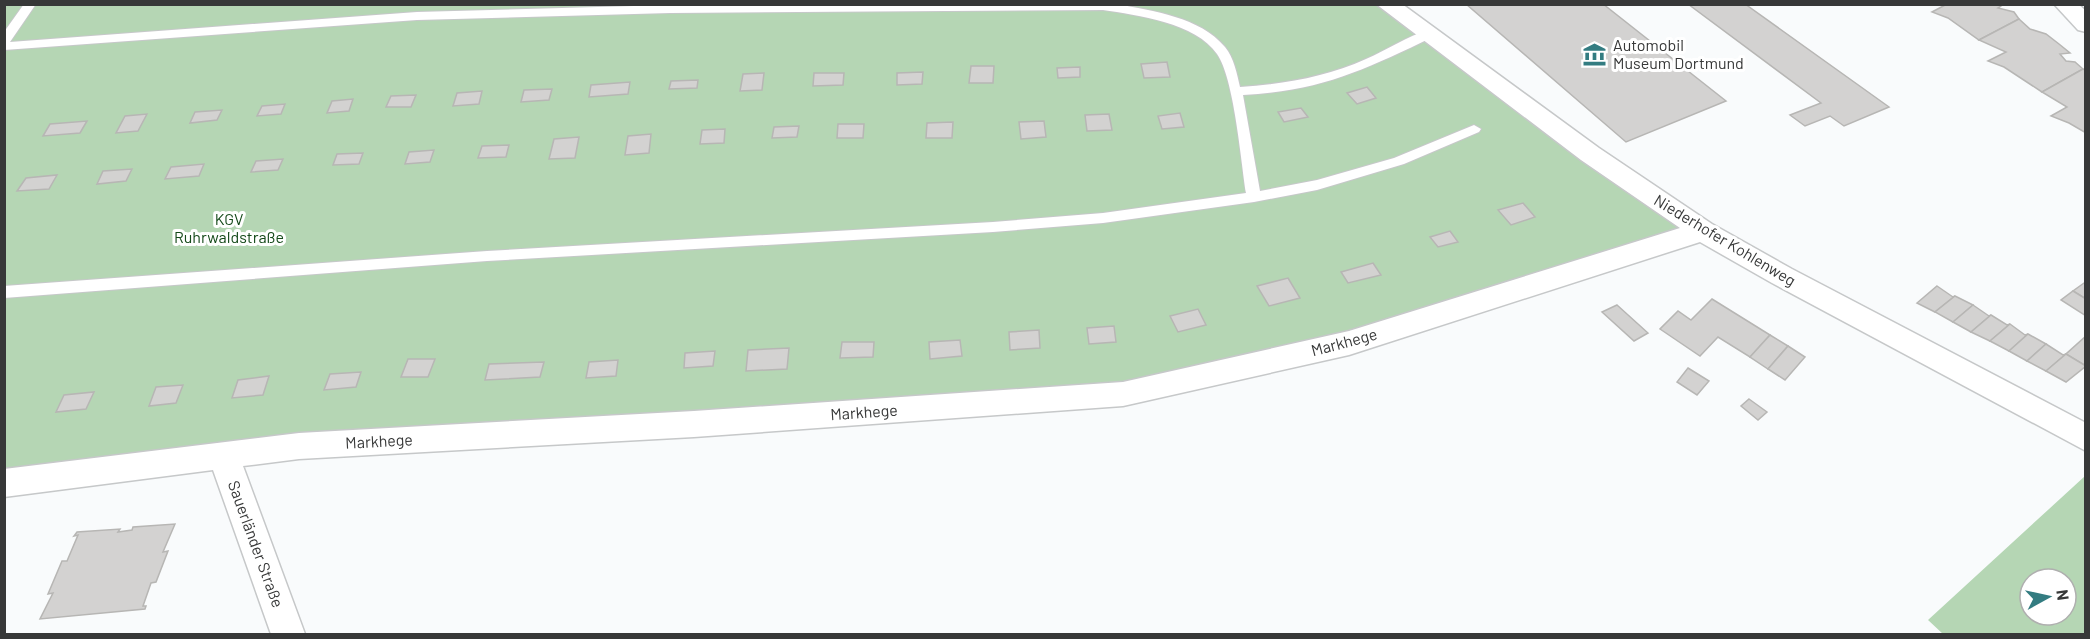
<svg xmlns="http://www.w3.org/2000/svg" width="2090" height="639" font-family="Barlow,sans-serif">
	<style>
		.green { fill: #b5d6b4; fill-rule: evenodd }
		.building { fill: #d3d2d1; stroke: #b7b6b4; stroke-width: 1.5 }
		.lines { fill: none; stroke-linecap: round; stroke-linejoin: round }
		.lane-casing { stroke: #c6c8c9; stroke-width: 2 }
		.street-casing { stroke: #c6c8c9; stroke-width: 3 }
		.lane { fill: #fff; fill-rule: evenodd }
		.street { fill: #fff; fill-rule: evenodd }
		.labels { text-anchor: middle; stroke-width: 6; stroke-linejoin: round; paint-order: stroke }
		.poi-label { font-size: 16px; fill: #373838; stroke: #fff; text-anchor: start }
		.park-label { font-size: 16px; fill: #144919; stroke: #fff }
		.street-label { font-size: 16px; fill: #373838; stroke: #fff }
	</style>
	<rect width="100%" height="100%" fill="#f9fbfc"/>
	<g class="green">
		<path d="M4 5H1387L1703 231 1562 277 1123 394 694 424 5 483Z"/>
		<path d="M2085 476V634H1943L1928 620ZM2030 579H2066V615H2030Z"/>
	</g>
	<g class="building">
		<path d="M1466 4H1603L1726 101 1626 142Z"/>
		<path d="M1688 4H1745L1889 107 1844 126 1830 116 1805 126 1790 115 1821 103Z"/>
		<path d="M1947 4H2004L1998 8 2014 12 2019 19 1979 40 1948 18 1932 12Z"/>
		<path d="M2019 19 2030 29 2046 34 2059 44 2070 53 2060 54 2066 61 2075 62 2083 69 2042 92 2004 67 1988 61 2006 52 1979 40Z"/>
		<path d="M1167 62 1170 77 1144 78 1141 64Z"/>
		<path d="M971 66H994L993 83H969Z"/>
		<path d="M1080 67V77L1058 78 1057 68Z"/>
		<path d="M2083 69 2086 71V133L2069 123 2051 116 2067 107 2042 92Z"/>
		<path d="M923 72 922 84 897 85V73Z"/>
		<path d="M764 73 762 90 740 91 743 74Z"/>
		<path d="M814 73H844L843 85 813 86Z"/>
		<path d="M698 80 697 88 669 89 671 81Z"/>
		<path d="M630 82 628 94 589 97 591 85Z"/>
		<path d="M1367 87 1376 98 1357 104 1347 93Z"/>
		<path d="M552 89 549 100 521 102 524 90Z"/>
		<path d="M482 91 479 104 453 106 457 93Z"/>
		<path d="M416 95 411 107H386L391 96Z"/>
		<path d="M353 99 349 111 327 113 332 101Z"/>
		<path d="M285 104 281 114 257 116 262 106Z"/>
		<path d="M1301 108 1308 117 1284 122 1278 112Z"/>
		<path d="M222 110 217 120 190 123 195 112Z"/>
		<path d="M1180 113 1184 127 1162 129 1158 116Z"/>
		<path d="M147 114 138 131 116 133 125 116Z"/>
		<path d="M1109 114 1112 130 1087 131 1085 115Z"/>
		<path d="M87 121 80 133 43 136 50 124Z"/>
		<path d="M1044 121 1046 137 1021 139 1019 122Z"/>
		<path d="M953 122 952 138H926L927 123Z"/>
		<path d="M838 124H864L863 138H837Z"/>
		<path d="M799 126 797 137 772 138 774 127Z"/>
		<path d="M725 129 724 143 700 144 702 130Z"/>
		<path d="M651 134 649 153 625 155 628 136Z"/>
		<path d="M579 137 575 158 549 159 554 139Z"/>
		<path d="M509 145 506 157 478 158 482 146Z"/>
		<path d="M434 150 430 162 405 164 409 152Z"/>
		<path d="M363 153 359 164 333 165 337 154Z"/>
		<path d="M283 159 278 170 251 172 256 161Z"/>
		<path d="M204 164 199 176 165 179 171 167Z"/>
		<path d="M132 169 126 181 97 184 103 171Z"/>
		<path d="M57 175 49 189 17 191 26 178Z"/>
		<path d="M1523 203 1535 217 1511 225 1498 210Z"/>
		<path d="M1450 231 1458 242 1438 247 1430 237Z"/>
		<path d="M1373 263 1381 275 1348 283 1341 272Z"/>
		<path d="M1288 278 1300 298 1269 306 1257 286Z"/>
		<path d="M2084 283 2086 284V299L2073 291Z"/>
		<path d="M1937 286 1953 297 1955 296 1935 312 1917 303Z"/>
		<path d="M2073 291 2086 299V316L2061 300Z"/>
		<path d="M1955 296 1973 305 1953 322 1935 312Z"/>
		<path d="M1712 299 1770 335 1750 357 1718 337 1700 356 1660 329 1678 311 1691 320Z"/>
		<path d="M1617 305 1648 333 1634 341 1602 312Z"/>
		<path d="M1973 305 1989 316 1991 315 1971 332 1953 322Z"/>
		<path d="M1198 309 1206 325 1178 332 1170 316Z"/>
		<path d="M1991 315 2007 325 2010 324 1990 341 1971 332Z"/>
		<path d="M2010 324 2025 335 2028 334 2009 351 1990 341Z"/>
		<path d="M1114 326 1116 342 1089 344 1087 328Z"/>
		<path d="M1039 330 1040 348 1010 350 1009 332Z"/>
		<path d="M2028 334 2046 344 2027 361 2009 351Z"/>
		<path d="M1770 335 1788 346 1768 369 1750 357Z"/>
		<path d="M2086 336V366L2066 354Z"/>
		<path d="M960 340 962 356 930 359 929 342Z"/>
		<path d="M842 342H874L873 357 840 358Z"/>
		<path d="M2046 344 2063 355 2066 354 2046 371 2027 361Z"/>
		<path d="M1788 346 1805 357 1785 380 1768 369Z"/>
		<path d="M789 348 787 369 746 371 748 350Z"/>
		<path d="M715 351 713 366 684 368 685 353Z"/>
		<path d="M2066 354 2086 366 2066 382 2046 371Z"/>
		<path d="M408 359H435L428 377H401Z"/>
		<path d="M618 360 616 376 586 378 589 362Z"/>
		<path d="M544 362 540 377 485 380 489 364Z"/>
		<path d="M1688 368 1709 381 1697 395 1677 382Z"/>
		<path d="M361 372 356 387 324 390 330 374Z"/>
		<path d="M269 376 263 395 232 398 238 380Z"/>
		<path d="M183 385 176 403 149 406 156 387Z"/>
		<path d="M94 392 86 409 56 412 64 395Z"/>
		<path d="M1749 399 1767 412 1758 420 1741 406Z"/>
		<path d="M175 524 163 552 168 551 156 582 151 583 143 606H146L145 609 40 619 53 593 48 594 62 561H67L78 535 74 536 77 532 120 529 118 532 132 530 133 527Z"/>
	</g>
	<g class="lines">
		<defs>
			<path id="lane" d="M24 4H36L10 42 417 12 670 5 1117 4C1153 11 1200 17 1225 47 1234 58 1237 74 1240 87 1284 84 1326 77 1366 59 1387 50 1407 36 1429 30L1433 31V37C1364 70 1321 91 1243 95L1260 191 1317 180 1394 158 1474 125 1481 129 1479 132 1404 164 1317 190 1254 202 1103 223 993 232 487 261 4 298V286L487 251 993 222 1103 213 1246 193C1241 161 1234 78 1217 54 1196 23 1137 15 1103 10L670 13 417 20 4 50V32Z"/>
			<g id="street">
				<path d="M1376 4H1402L1599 148 1712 224 1792 269 2086 423V451L1772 283 1700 242 1349 355 1123 406 694 437 299 459 243 466 305 634H271L213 470 4 497V469L299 433 694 411 1123 382 1349 331 1680 228 1581 160Z"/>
				<path d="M2054 4H2078L2086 11V32L2078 30Z"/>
			</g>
		</defs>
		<use href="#lane" class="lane-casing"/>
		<use href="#street" class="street-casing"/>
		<use href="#lane" class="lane"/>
		<use href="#street" class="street"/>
	</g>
	<defs>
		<symbol id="museum-bare" viewBox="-9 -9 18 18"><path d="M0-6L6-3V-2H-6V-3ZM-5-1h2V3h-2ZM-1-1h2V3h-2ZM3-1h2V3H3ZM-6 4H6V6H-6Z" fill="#337c81" stroke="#fff" stroke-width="2.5" paint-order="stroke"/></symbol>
	</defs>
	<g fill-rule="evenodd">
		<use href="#museum-bare" x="1578" y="38" width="33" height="33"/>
	</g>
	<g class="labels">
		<g class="poi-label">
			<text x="1613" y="51">Automobil<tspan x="1613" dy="18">Museum Dortmund</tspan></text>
		</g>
		<g class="park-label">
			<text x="229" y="225">KGV<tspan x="229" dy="18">Ruhrwaldstraße</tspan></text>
		</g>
		<g class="street-label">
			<text transform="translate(1725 240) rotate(31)" y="6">Niederhofer Kohlenweg</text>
			<text transform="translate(1344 342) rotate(-15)" y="6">Markhege</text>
			<text transform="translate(864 412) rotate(-4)" y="6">Markhege</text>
			<text transform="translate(379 441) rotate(-3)" y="6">Markhege</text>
			<text transform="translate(256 544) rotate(70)" y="6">Sauerländer Straße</text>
		</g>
	</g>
	<rect width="2090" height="639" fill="none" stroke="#373838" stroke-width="12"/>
	<g transform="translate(2048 597) rotate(82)"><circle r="28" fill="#ffffff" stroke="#afafaf" stroke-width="1.5"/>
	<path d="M0-4.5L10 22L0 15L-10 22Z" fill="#337c81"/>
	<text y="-9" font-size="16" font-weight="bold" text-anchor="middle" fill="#373838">N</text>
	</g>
</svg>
